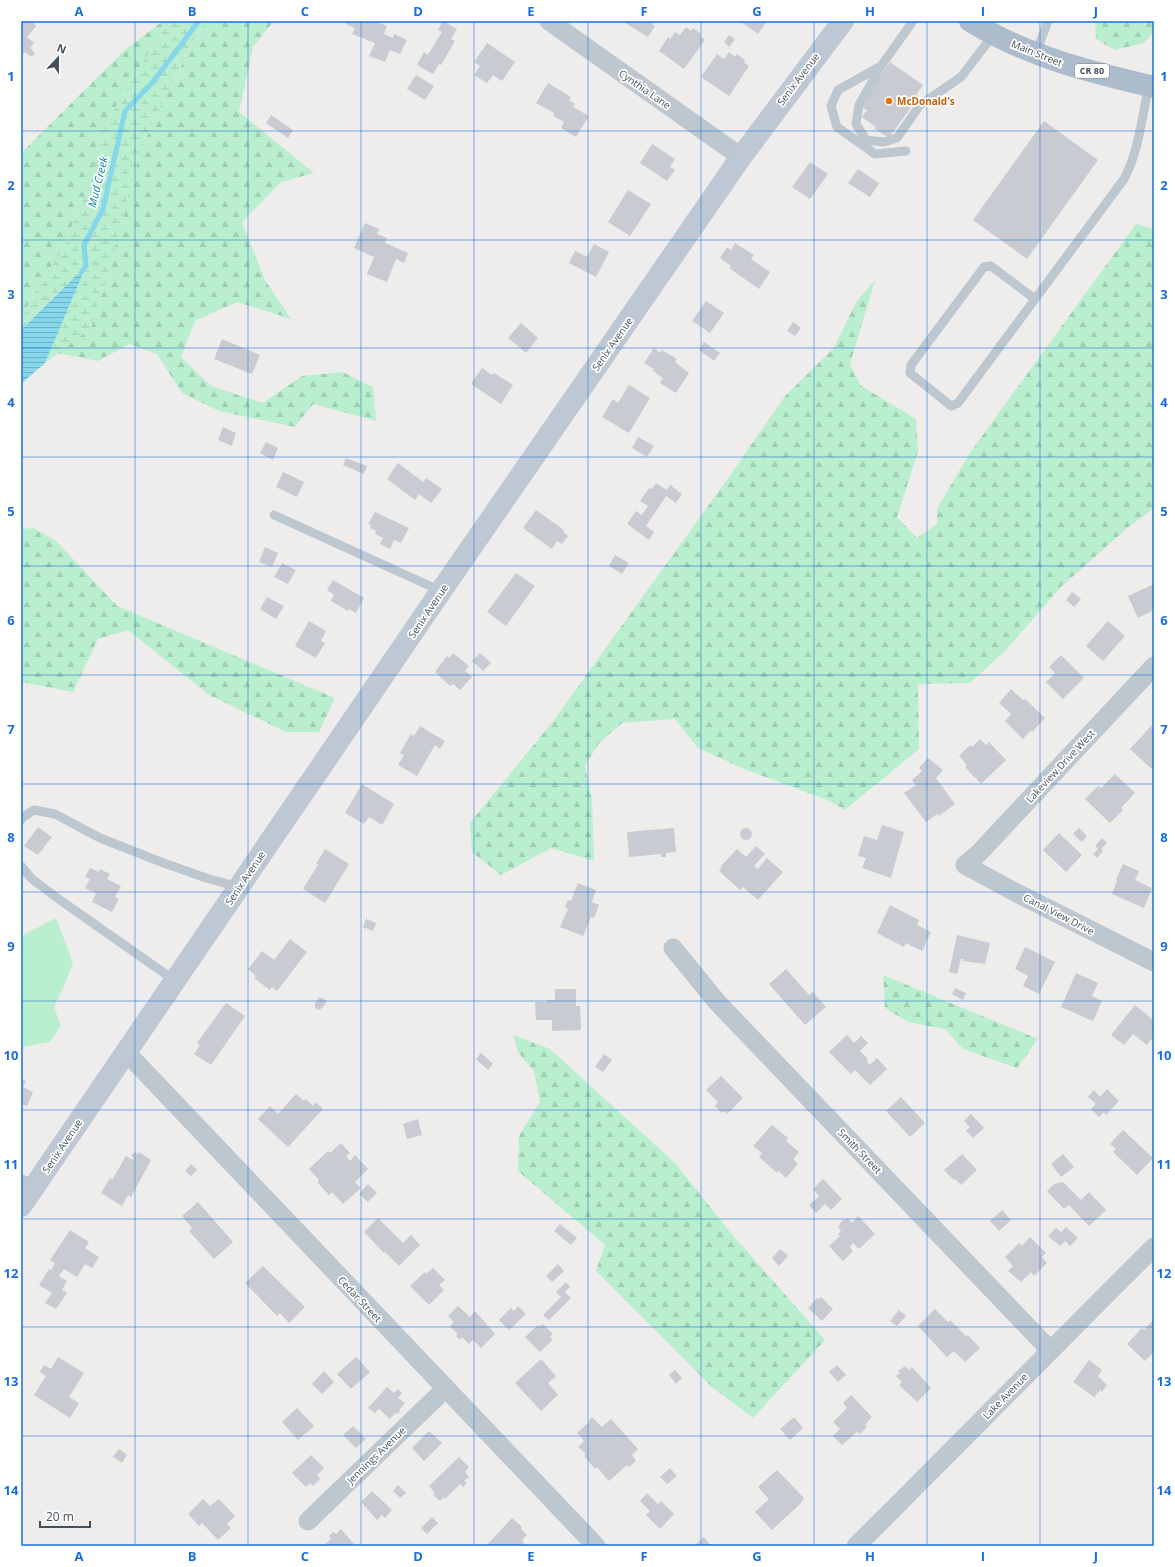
<svg xmlns="http://www.w3.org/2000/svg" width="1175" height="1567" font-family="'Open Sans',sans-serif">
	<style>
		.grass { fill: #b9eece }
		.forest { fill: url(#forest-firs) }
		.wetland { fill: url(#wetland-marsh) }
		.water { fill: url(#water-rules) }
		.lines { fill: none; stroke-linecap: round; stroke-linejoin: round }
		.stream { stroke: #86d6ec; stroke-width: 5 }
		.building { fill: #c9cbd2 }
		.lane { stroke: #bdc7cf; stroke-width: 9 }
		.street { stroke: #bdc7cf; stroke-width: 19 }
		.secondary { stroke: #bdc8d4; stroke-width: 22 }
		.primary { stroke: #acbccc; stroke-width: 22 }
		.grid { fill: none; stroke: #186dde; stroke-width: 1; stroke-opacity: 0.55 }
		.food-dot { fill: #e8710a; stroke: #fff; stroke-width: 1.5 }
		.labels { text-anchor: middle; stroke-width: 3.5; stroke-linejoin: round; paint-order: stroke }
		.shield { fill: #fff; stroke: #7d848c; stroke-width: 1 }
		.shield-label { font-size: 9px; font-weight: bold; fill: #45505a }
		.street-label { font-size: 10px; fill: #45505a; stroke: #fff }
		.food-label { font-size: 10px; font-weight: bold; fill: #c56008; stroke: #fff; text-anchor: start }
		.water-label { font-size: 11px; font-style: italic; fill: #0b7f9f; stroke: #fff }
		.neatline { fill: none; stroke: #186dde; stroke-width: 1.5 }
		.grid-label { font-size: 13px; text-anchor: middle; font-weight: bold; fill: #186dde }
	</style>
	<defs>
		<pattern id="forest-firs" width="22" height="20" patternUnits="userSpaceOnUse"><rect width="22" height="20" fill="#b9eece"/><path d="M5 1l3.5 6h-7zM16 11l3.5 6h-7z" fill="#a0ceb3"/></pattern>
		<pattern id="wetland-marsh" width="20" height="14" patternUnits="userSpaceOnUse"><rect width="20" height="14" fill="#b9eece"/><path d="M1 5h8M5 5V1M11 12h8M15 12V8" fill="none" stroke="#a0ceb3"/></pattern>
		<pattern id="water-rules" width="6" height="5" patternUnits="userSpaceOnUse"><rect width="6" height="5" fill="#86d6ec"/><path d="M0 2.5h6" fill="none" stroke="#6fb0c2"/></pattern>
	</defs>
	<rect width="100%" height="100%" fill="#efecec"/>
	<path class="grass" d="M56 918 73 963 65 984 54 1007 61 1026 50 1042 21 1047V942L23 935Z"/>
	<g class="forest">
		<path d="M163 21H168L101 131 91 180 63 248 35 292 21 320V153L126 49Z"/>
		<path d="M204 21H274L253 47 239 112 314 173 281 182 242 222 265 280 291 319 237 302 195 321 181 357 211 386 263 403 302 376 342 372 373 387 376 421 313 404 295 427 219 411 182 393 157 354 129 344 98 361 58 353 91 328 112 262 125 206 141 150 160 107Z"/>
		<path d="M1095 21H1154V31L1144 43 1115 50 1096 39Z"/>
		<path d="M1136 224 1154 229V508L1125 530 1061 587 1006 650 970 683 918 684 919 749 845 810 827 800 744 769 698 748 675 719 622 723 599 743 585 766 592 798 594 861 551 848 501 875 472 852 470 823 554 720 731 474 785 396 833 349 857 301 875 280 850 364 860 385 916 419 918 451 897 517 917 538 937 524V509L969 454Z"/>
		<path d="M33 528 55 540 117 606 335 698 319 732H286L209 695 128 630 98 639 73 692 21 682V529Z"/>
		<path d="M883 975 1038 1039 1017 1068 963 1049 945 1029 908 1022 885 1008Z"/>
		<path d="M513 1035 550 1049 675 1163 730 1232 825 1340 753 1418 712 1387 596 1271 605 1245 518 1171 519 1136 540 1102 534 1071 518 1052Z"/>
	</g>
	<path class="wetland" d="M168 21H212L199 30 160 107 141 150 125 206 112 262 91 328 45 363 85 267 21 330V320L35 292 63 248 91 180 101 131Z"/>
	<path class="water" d="M86 266 45 363 21 384V330Z"/>
	<g class="lines">
		<path class="stream" d="M82 271 86 266 84 245 103 209 125 111 152 83 199 21"/>
	</g>
	<g class="building">
		<path d="M21 21H31L36 26 27 37 34 43 30 48 35 53 32 57 25 52 21 57Z"/>
		<path d="M347 21H374L387 26 384 34 393 38 394 34 407 40 400 54 390 50 385 62 369 56 375 43 352 34 355 28 346 24Z"/>
		<path d="M443 21 457 29 451 39 455 41 441 65 439 64 433 74 417 65 424 52 428 55 442 32 438 30Z"/>
		<path d="M622 21H654L652 24 655 26 648 37Z"/>
		<path d="M740 21H767L758 34Z"/>
		<path d="M686 27 691 31 693 28 701 34 700 36 705 40 684 69 659 51 668 37 670 39 675 32 680 35Z"/>
		<path d="M729 35 735 39 729 47 724 42Z"/>
		<path d="M487 43 515 62 502 81 493 75 487 83 474 75 480 66 474 62Z"/>
		<path d="M729 52 735 57 737 54 745 60 744 62 749 66 729 96 701 77 717 54 724 59Z"/>
		<path d="M890 62 923 85 916 95 919 96 889 138 875 129 876 127 862 117 867 110 860 106Z"/>
		<path d="M416 75 434 86 425 100 407 89Z"/>
		<path d="M548 83 571 97 569 100 575 104 573 107 589 116 576 137 561 128 564 122 553 116 554 113 536 103Z"/>
		<path d="M271 115 293 130 288 138 266 123Z"/>
		<path d="M1044 121 1098 160 1027 259 973 220Z"/>
		<path d="M652 144 675 159 670 167 675 170 667 181 640 163Z"/>
		<path d="M810 162 828 174 810 199 792 187Z"/>
		<path d="M858 169 879 183 870 197 848 183Z"/>
		<path d="M628 190 651 204 630 236 608 222Z"/>
		<path d="M365 223 379 229 377 234 387 238 385 243 408 253 404 263 396 259 387 282 367 274 374 257 354 248Z"/>
		<path d="M735 243 754 255 751 259 770 272 759 289 729 268 731 266 720 258 727 247 731 250Z"/>
		<path d="M594 244 609 252 596 277 569 263 575 251 587 257Z"/>
		<path d="M706 301 724 313 710 333 692 321Z"/>
		<path d="M793 322 801 328 795 336 787 331Z"/>
		<path d="M521 323 538 338 526 353 508 338Z"/>
		<path d="M222 339 260 355 252 374 214 359Z"/>
		<path d="M704 342 720 353 714 361 699 350Z"/>
		<path d="M654 348 660 353 662 350 677 359 675 362 689 373 676 393 660 383 663 378 653 371 654 369 644 363Z"/>
		<path d="M482 368 492 375 494 373 513 385 501 404 471 384Z"/>
		<path d="M629 385 650 398 629 433 602 417 613 399 618 403Z"/>
		<path d="M223 427 236 433 232 446 218 440Z"/>
		<path d="M638 437 654 446 647 457 632 448Z"/>
		<path d="M266 442 278 448 273 460 260 453Z"/>
		<path d="M346 458 367 466 364 474 343 465Z"/>
		<path d="M398 463 423 482 426 478 442 489 431 503 419 494 415 500 387 479Z"/>
		<path d="M283 472 304 482 297 497 276 487Z"/>
		<path d="M656 483 667 490 670 485 682 494 676 503 666 496 646 526 654 532 649 540 627 524 636 511 642 515 648 506 640 501 649 488 652 489Z"/>
		<path d="M536 510 564 530 563 532 568 536 562 544 557 541 552 549 523 528Z"/>
		<path d="M375 512 409 528 401 543 394 540 390 549 380 544 383 538 375 534 376 531 370 528 371 525 368 524Z"/>
		<path d="M265 547 278 553 272 567 259 562Z"/>
		<path d="M615 555 629 563 622 574 609 566Z"/>
		<path d="M282 563 296 570 288 584 274 577Z"/>
		<path d="M516 573 535 586 506 626 487 612Z"/>
		<path d="M333 580 364 598 356 613 349 609 348 611 331 601 334 595 327 590Z"/>
		<path d="M1154 584V610L1138 618 1128 596Z"/>
		<path d="M1072 592 1081 599 1074 607 1066 600Z"/>
		<path d="M267 597 284 606 276 619 260 609Z"/>
		<path d="M309 621 326 631 321 641 325 643 316 658 295 646Z"/>
		<path d="M1108 621 1125 636 1103 661 1086 646Z"/>
		<path d="M453 653 469 666 465 671 472 677 460 690 453 684 450 686 435 672 447 656 449 658Z"/>
		<path d="M480 653 491 663 483 671 472 661Z"/>
		<path d="M1061 655 1084 678 1063 699 1046 682 1055 673 1049 667Z"/>
		<path d="M1011 689 1023 700 1025 699 1045 718 1032 732 1031 730 1023 739 1005 721 1011 714 999 703Z"/>
		<path d="M1154 723V771L1130 749Z"/>
		<path d="M420 726 445 741 440 749 435 745 417 776 398 765 404 755 400 753 411 734 414 736Z"/>
		<path d="M980 739 986 745 989 742 1006 760 981 784 965 767 967 765 959 756 970 745 972 747Z"/>
		<path d="M928 758 943 770 936 778 955 804 939 816 937 814 926 822 904 793 916 785 912 780 922 771 919 768Z"/>
		<path d="M1115 774 1135 793 1121 808 1123 810 1110 823 1085 799 1098 786 1101 788Z"/>
		<path d="M362 784 394 804 382 825 369 817 364 824 345 813Z"/>
		<path d="M882 825 904 832 891 878 862 868 866 858 858 856 864 836 877 840Z"/>
		<path d="M38 827 52 837 38 855 24 846Z"/>
		<path d="M674 828 676 852 666 853V857H661V854L629 857 627 832Z"/>
		<path d="M1079 828 1087 836 1082 842 1073 834Z"/>
		<circle cx="746" cy="834" r="6"/>
		<path d="M1059 833 1082 855 1066 872 1043 850Z"/>
		<path d="M1102 838 1107 843 1101 849 1103 851 1097 858 1093 854 1098 849 1095 846Z"/>
		<path d="M756 846 765 854 754 866 758 869 767 858 783 872 758 900 743 887 740 890 719 871 722 867 721 866 737 849 746 857Z"/>
		<path d="M325 849 349 864 325 903 303 889 318 865 316 864Z"/>
		<path d="M1123 864 1139 871 1135 880 1152 888 1144 908 1112 894 1117 881 1116 880Z"/>
		<path d="M90 868 99 872 100 869 110 874 107 879 121 886 115 897 119 899 112 912 92 902 96 893 85 888 90 879 85 877Z"/>
		<path d="M578 883 596 890 592 902 599 905 594 918 591 917 583 936 560 927 568 909 565 907 568 900 571 901Z"/>
		<path d="M890 905 919 920 917 925 931 932 922 951 906 943 904 947 877 933Z"/>
		<path d="M366 919 376 923 373 931 363 927Z"/>
		<path d="M957 935 990 943 985 964 963 961 964 959H961L957 974 949 972Z"/>
		<path d="M290 939 307 952 277 991 272 987 270 990 254 978 256 976 248 969 262 951 274 960Z"/>
		<path d="M1025 947 1055 962 1039 994 1023 986 1028 976 1015 969Z"/>
		<path d="M786 969 809 995 813 992 826 1007 805 1025 769 984Z"/>
		<path d="M1076 973 1098 983 1092 996 1102 1001 1093 1021 1061 1007Z"/>
		<path d="M955 988 966 993 963 1000 952 994Z"/>
		<path d="M555 989H576V1006H580L581 1030 552 1031V1020H536L535 1002H547V1000H555Z"/>
		<path d="M319 997 326 1000V1003L321 1009 318 1010 315 1008V1004Z"/>
		<path d="M226 1003 245 1016 211 1065 194 1054 200 1045 197 1043Z"/>
		<path d="M1135 1005 1154 1021V1036L1147 1045 1133 1034 1124 1045 1111 1035Z"/>
		<path d="M847 1035 854 1043 861 1036 868 1043 860 1051 868 1059 866 1060 870 1065 877 1058 887 1069 870 1085 855 1070 851 1074 829 1052Z"/>
		<path d="M481 1053 493 1064 488 1070 476 1059Z"/>
		<path d="M604 1054 612 1060 603 1072 595 1067Z"/>
		<path d="M721 1076 743 1098 727 1114 724 1111 722 1113 715 1106 718 1102 706 1090Z"/>
		<path d="M21 1079 26 1081 23 1087 33 1092 27 1106 21 1104Z"/>
		<path d="M1107 1089 1119 1101 1106 1115 1104 1112 1099 1117 1091 1109 1096 1104 1088 1097 1094 1090 1100 1097Z"/>
		<path d="M296 1094 304 1101 306 1099 313 1106 316 1102 323 1109 288 1147 258 1119 270 1106 278 1114Z"/>
		<path d="M901 1097 925 1123 910 1137 886 1111Z"/>
		<path d="M971 1114 984 1128 973 1138 966 1131 970 1127 964 1121Z"/>
		<path d="M418 1119 422 1135 407 1139 403 1124Z"/>
		<path d="M772 1125 788 1138 786 1141 799 1152 793 1159 798 1164 786 1178 778 1171 777 1173 759 1157 762 1153 753 1146Z"/>
		<path d="M1123 1130 1153 1158 1137 1175 1113 1152 1116 1149 1110 1144Z"/>
		<path d="M341 1143 350 1153 346 1156 350 1161 355 1155 368 1169 355 1182 361 1188 343 1204 332 1192 329 1195 317 1182 319 1180 309 1169 328 1151 330 1153Z"/>
		<path d="M134 1152 138 1154 139 1152 151 1160 131 1197 128 1195 122 1206 101 1193 110 1178 112 1180 126 1156 133 1160 134 1158 131 1156Z"/>
		<path d="M962 1154 977 1170 961 1185 955 1179 954 1180 944 1170Z"/>
		<path d="M1063 1154 1074 1167 1061 1177 1051 1164Z"/>
		<path d="M191 1164 197 1170 191 1176 185 1171Z"/>
		<path d="M823 1179 842 1199 831 1210 825 1204 816 1213 809 1205 819 1196 813 1189Z"/>
		<path d="M1063 1182 1081 1200 1089 1192 1106 1210 1089 1226 1069 1205 1064 1209 1047 1191 1054 1184Z"/>
		<path d="M368 1184 377 1193 368 1202 359 1194Z"/>
		<path d="M198 1202 233 1242 214 1259 189 1231 192 1228 182 1216Z"/>
		<path d="M1002 1210 1011 1220 999 1231 990 1221Z"/>
		<path d="M858 1216 875 1234 859 1249 853 1243 850 1247 853 1251 843 1261 829 1246 840 1236 838 1234 841 1231 838 1227 840 1225 839 1224 844 1219 845 1220 848 1218 852 1223Z"/>
		<path d="M378 1218 403 1243 411 1235 420 1245 399 1266 385 1252 384 1253 364 1232Z"/>
		<path d="M560 1224 577 1238 571 1245 554 1231Z"/>
		<path d="M1066 1227 1078 1238 1070 1246 1065 1241 1060 1246 1048 1236 1056 1228 1061 1232Z"/>
		<path d="M70 1230 89 1242 85 1248 99 1257 92 1268 85 1264 77 1277 64 1269 59 1276 67 1281 62 1290 67 1293 56 1309 45 1303 52 1293 39 1285 49 1269 51 1270 55 1263 50 1260Z"/>
		<path d="M1030 1237 1046 1253 1042 1257 1047 1263 1034 1276 1031 1272 1021 1282 1008 1271 1013 1266 1005 1257 1019 1243 1022 1246Z"/>
		<path d="M780 1249 788 1256 779 1266 772 1258Z"/>
		<path d="M558 1264 564 1271 552 1282 546 1276Z"/>
		<path d="M263 1266 305 1307 289 1323 280 1313 277 1316 245 1283Z"/>
		<path d="M433 1268 445 1280 439 1285 444 1290 429 1305 410 1286 425 1272 426 1274Z"/>
		<path d="M566 1282 570 1287 565 1292 571 1298 549 1320 543 1315 561 1297 556 1292Z"/>
		<path d="M821 1297 833 1309 822 1321 808 1308 817 1298 819 1299Z"/>
		<path d="M458 1306 470 1317 475 1311 495 1334 481 1348 473 1340 469 1344 462 1337 460 1340 456 1336 458 1334 450 1327 454 1322 448 1316Z"/>
		<path d="M518 1306 526 1314 509 1330 499 1320 511 1308 514 1311Z"/>
		<path d="M935 1309 948 1322 950 1320 966 1336 968 1335 980 1348 965 1362 954 1351 947 1357 918 1326Z"/>
		<path d="M899 1310 906 1316 897 1326 890 1321Z"/>
		<path d="M1154 1319V1352L1145 1361 1127 1344 1142 1328 1144 1330Z"/>
		<path d="M543 1324 553 1334 550 1337 553 1340 540 1352 525 1337 538 1325 539 1327Z"/>
		<path d="M58 1357 84 1373 69 1397 79 1403 70 1418 34 1395 46 1376 40 1372 44 1365 51 1369Z"/>
		<path d="M356 1357 370 1372 351 1389 337 1374Z"/>
		<path d="M541 1359 556 1376 548 1383 558 1395 541 1411 515 1383Z"/>
		<path d="M1089 1360 1102 1370 1098 1376 1107 1385 1102 1392 1100 1390 1094 1397 1073 1382Z"/>
		<path d="M837 1365 846 1375 838 1382 829 1372Z"/>
		<path d="M905 1366 909 1370 912 1367 931 1388 917 1402 899 1385 902 1382 896 1376 900 1373 898 1371Z"/>
		<path d="M675 1370 682 1378 676 1384 669 1375Z"/>
		<path d="M324 1371 334 1382 322 1394 312 1384Z"/>
		<path d="M387 1387 394 1393 398 1389 402 1393 398 1398 405 1403 399 1410 400 1411 397 1414 395 1413 390 1419 379 1409 375 1413 368 1408Z"/>
		<path d="M851 1395 872 1417 865 1425 867 1427 860 1434 857 1432 842 1445 833 1436 840 1429 833 1422 847 1408 843 1403Z"/>
		<path d="M297 1408 314 1426 298 1440 282 1422Z"/>
		<path d="M592 1417 602 1427 611 1419 638 1449 632 1455 636 1461 629 1467 627 1465 609 1481 597 1467 595 1469 584 1456 586 1454 578 1447 584 1441 577 1433 589 1422 588 1421Z"/>
		<path d="M794 1417 803 1428 790 1440 780 1429Z"/>
		<path d="M353 1426 366 1439 356 1448 343 1435Z"/>
		<path d="M429 1431 442 1443 424 1461 412 1448Z"/>
		<path d="M119 1449 127 1455 122 1463 113 1457Z"/>
		<path d="M311 1455 324 1468 317 1475 320 1479 313 1486 310 1483 306 1487 292 1473Z"/>
		<path d="M459 1457 469 1467 465 1472 469 1477 464 1481 467 1483 463 1487 460 1484 445 1499 444 1497 440 1501 433 1495 435 1493 429 1486Z"/>
		<path d="M670 1468 677 1476 667 1484 660 1477Z"/>
		<path d="M777 1470 804 1498 800 1504 772 1530 755 1512 769 1499 758 1487Z"/>
		<path d="M398 1485 406 1493 400 1498 393 1491Z"/>
		<path d="M372 1491 392 1510 385 1518 382 1515 377 1520 361 1502Z"/>
		<path d="M647 1493 658 1504 661 1501 674 1514 660 1529 646 1515 650 1511 640 1501Z"/>
		<path d="M203 1499 210 1506 219 1499 235 1516 227 1524 231 1528 218 1540 202 1523 199 1526 188 1514Z"/>
		<path d="M432 1517 438 1523 427 1534 421 1528Z"/>
		<path d="M512 1518 522 1527 521 1529 527 1535 522 1540 524 1543 521 1546H486Z"/>
		<path d="M341 1529 354 1544 352 1546H323L331 1539 329 1536 333 1532 336 1534Z"/>
		<path d="M704 1537 711 1546H694Z"/>
	</g>
	<g class="lines">
		<g class="lane">
			<path d="M1036 53 1048 21"/>
			<path d="M881 66 859 105 856 124 866 140 884 142 897 138 920 105 961 77 994 34"/>
			<path d="M906 151 875 154 837 127 831 106 838 90 881 66 913 21"/>
			<path d="M1035 299 991 266 984 267 911 365 910 373 951 406 958 403 1124 179C1139 151 1142 116 1149 85"/>
			<path d="M274 515 441 591"/>
			<path d="M21 820 22 818 34 810 55 814 100 838 161 862 206 878 239 887"/>
			<path d="M21 866 32 879 60 900 174 980"/>
			<path d="M21 1179 37 1183"/>
		</g>
		<g class="street">
			<path d="M549 21 741 157"/>
			<path d="M1154 666 979 853 965 865 1011 890 1154 962"/>
			<path d="M673 948 717 1002 1050 1350"/>
			<path d="M126 1052 596 1546"/>
			<path d="M308 1521 445 1389"/>
			<path d="M856 1546C956 1447 1054 1346 1154 1247"/>
		</g>
		<path class="secondary" d="M21 1206 441 591 741 157 843 21"/>
		<path class="primary" d="M970 21C1026 56 1090 72 1154 87"/>
	</g>
	<path class="grid" d="M135 21V1546M248 21V1546M361 21V1546M474 21V1546M588 21V1546M701 21V1546M814 21V1546M927 21V1546M1040 21V1546M21 131H1154M21 240H1154M21 348H1154M21 457H1154M21 566H1154M21 675H1154M21 784H1154M21 892H1154M21 1001H1154M21 1110H1154M21 1219H1154M21 1327H1154M21 1436H1154"/>
	<circle class="food-dot" cx="889" cy="101" r="4"/>
	<g class="labels">
		<rect class="shield" x="1075" y="64" width="34" height="14" rx="3"/>
		<g class="shield-label">
			<text x="1092" y="74">CR 80</text>
		</g>
		<g class="street-label">
			<text transform="translate(1037 53) rotate(22)" y="4">Main Street</text>
			<text transform="translate(798 79) rotate(-53)" y="4">Senix Avenue</text>
			<text transform="translate(645 89) rotate(35)" y="4">Cynthia Lane</text>
			<text transform="translate(612 344) rotate(-55)" y="4">Senix Avenue</text>
			<text transform="translate(428 611) rotate(-56)" y="4">Senix Avenue</text>
			<text transform="translate(1060 766) rotate(-47)" y="4">Lakeview Drive West</text>
			<text transform="translate(245 878) rotate(-56)" y="4">Senix Avenue</text>
			<text transform="translate(1059 914) rotate(27)" y="4">Canal View Drive</text>
			<text transform="translate(62 1146) rotate(-56)" y="4">Senix Avenue</text>
			<text transform="translate(860 1151) rotate(46)" y="4">Smith Street</text>
			<text transform="translate(360 1299) rotate(47)" y="4">Cedar Street</text>
			<text transform="translate(1005 1396) rotate(-46)" y="4">Lake Avenue</text>
			<text transform="translate(376 1455) rotate(-44)" y="4">Jennings Avenue</text>
		</g>
		<g class="food-label">
			<text x="897" y="105">McDonald's</text>
		</g>
		<g class="water-label">
			<text transform="translate(98 182) rotate(-76)" y="4">Mud Creek</text>
		</g>
	</g>
	<rect width="1175" height="1567" fill="none" stroke="#ffffff" stroke-width="44"/>
	<g transform="translate(58 58) rotate(22)" stroke="#ffffff" stroke-width="3" paint-order="stroke">
	<path d="M0-3L7 15L0 10L-7 15Z" fill="#45505a"/>
	<text y="-6" font-size="11" font-weight="bold" text-anchor="middle" fill="#45505a">N</text>
	</g>
	<path d="M40 1521v6h50v-6" fill="none" stroke="#45505a" stroke-width="2"/>
	<text x="46" y="1521" font-size="12" fill="#45505a" stroke="#ffffff" stroke-width="3" paint-order="stroke">20 m</text>
	<rect x="22" y="22" width="1131" height="1523" class="neatline"/>
	<g class="grid-label">
		<text x="79" y="16">A</text>
		<text x="192" y="16">B</text>
		<text x="305" y="16">C</text>
		<text x="418" y="16">D</text>
		<text x="531" y="16">E</text>
		<text x="644" y="16">F</text>
		<text x="757" y="16">G</text>
		<text x="870" y="16">H</text>
		<text x="983" y="16">I</text>
		<text x="1096" y="16">J</text>
		<text x="11" y="81">1</text>
		<text x="1164" y="81">1</text>
		<text x="11" y="190">2</text>
		<text x="1164" y="190">2</text>
		<text x="11" y="299">3</text>
		<text x="1164" y="299">3</text>
		<text x="11" y="407">4</text>
		<text x="1164" y="407">4</text>
		<text x="11" y="516">5</text>
		<text x="1164" y="516">5</text>
		<text x="11" y="625">6</text>
		<text x="1164" y="625">6</text>
		<text x="11" y="734">7</text>
		<text x="1164" y="734">7</text>
		<text x="11" y="842">8</text>
		<text x="1164" y="842">8</text>
		<text x="11" y="951">9</text>
		<text x="1164" y="951">9</text>
		<text x="11" y="1060">10</text>
		<text x="1164" y="1060">10</text>
		<text x="11" y="1169">11</text>
		<text x="1164" y="1169">11</text>
		<text x="11" y="1278">12</text>
		<text x="1164" y="1278">12</text>
		<text x="11" y="1386">13</text>
		<text x="1164" y="1386">13</text>
		<text x="11" y="1495">14</text>
		<text x="1164" y="1495">14</text>
		<text x="79" y="1561">A</text>
		<text x="192" y="1561">B</text>
		<text x="305" y="1561">C</text>
		<text x="418" y="1561">D</text>
		<text x="531" y="1561">E</text>
		<text x="644" y="1561">F</text>
		<text x="757" y="1561">G</text>
		<text x="870" y="1561">H</text>
		<text x="983" y="1561">I</text>
		<text x="1096" y="1561">J</text>
	</g>
</svg>
